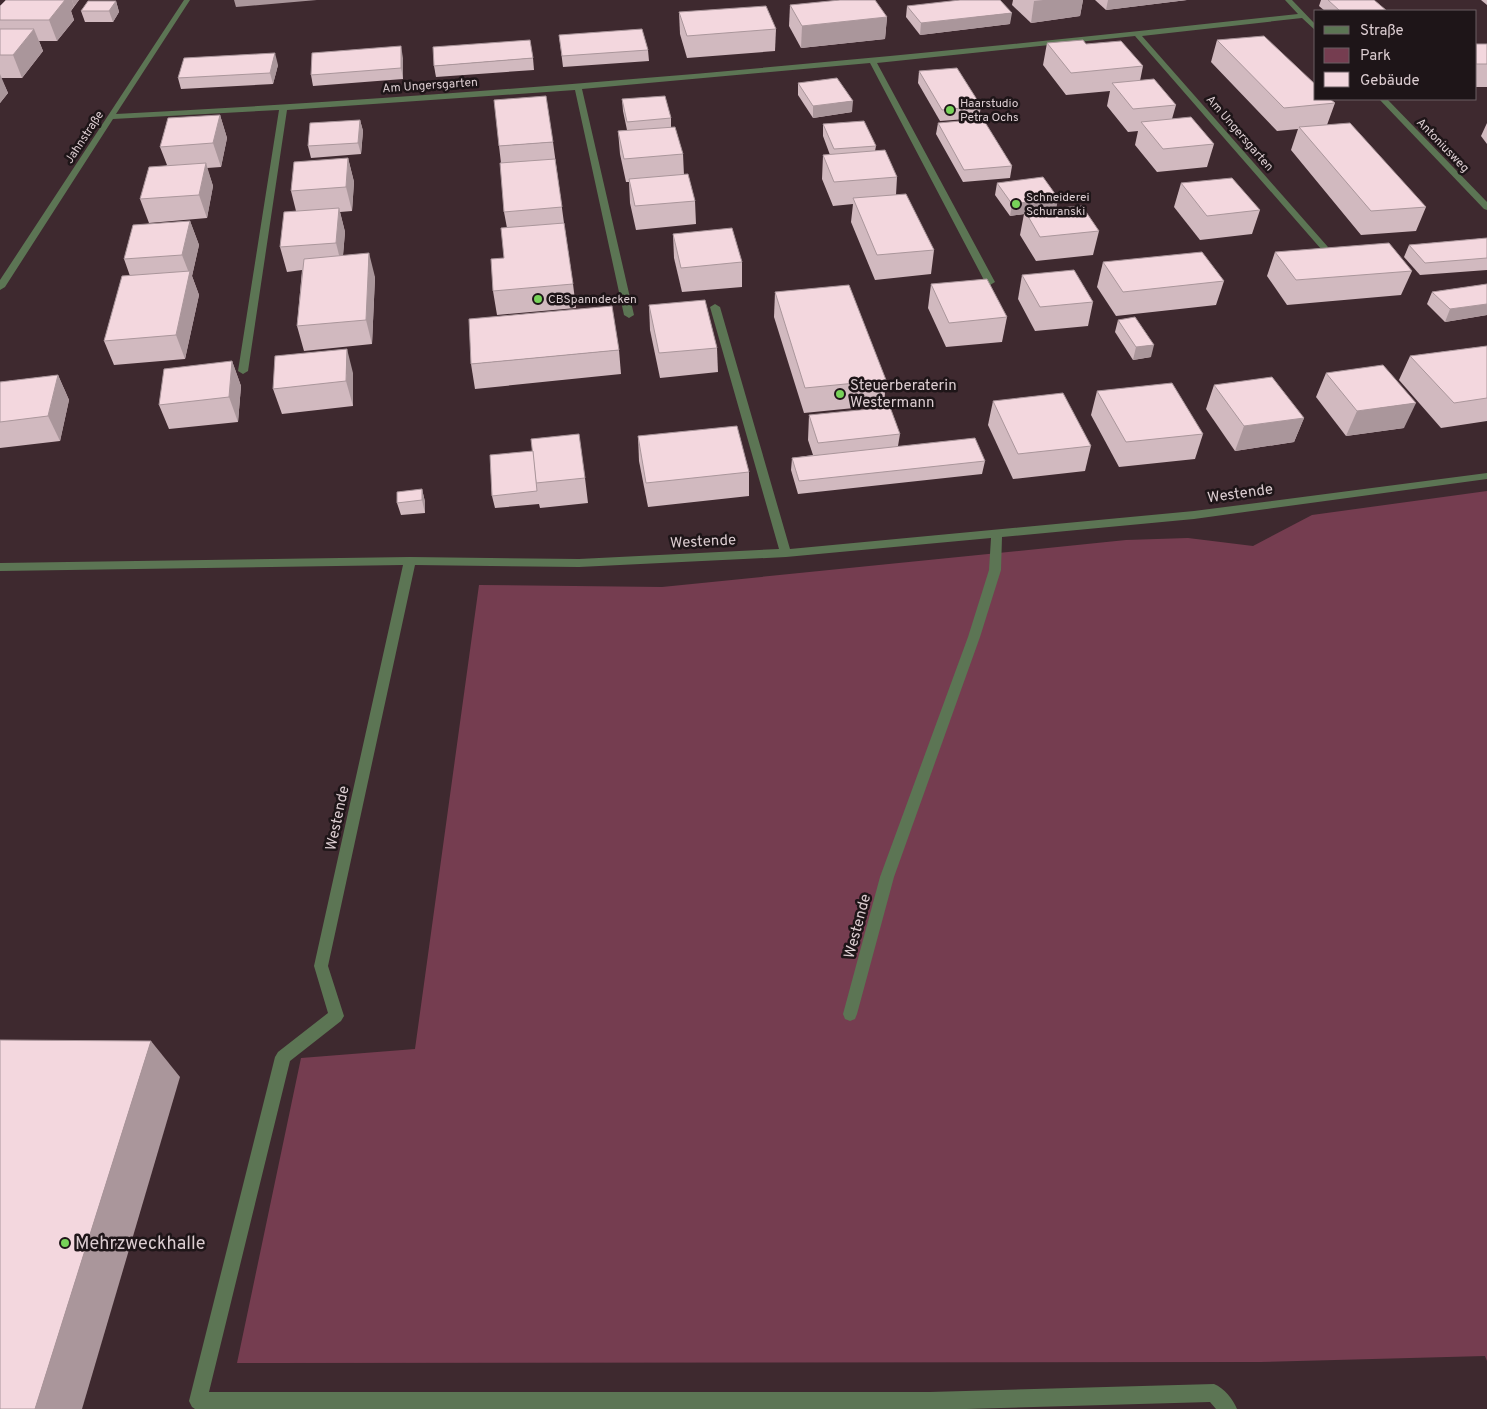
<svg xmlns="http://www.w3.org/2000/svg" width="1487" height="1409" font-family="Overpass,sans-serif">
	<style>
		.green { fill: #753d50 }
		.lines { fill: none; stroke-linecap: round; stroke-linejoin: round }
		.minor { fill: #5c7554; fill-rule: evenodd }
		.wall { fill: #d1b9bf }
		.shaded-wall { fill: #aa969b }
		.building { fill: #f3d7de; stroke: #aa969b }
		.poi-dot { fill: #77d259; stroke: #1e1518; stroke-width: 2 }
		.labels { text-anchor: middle; stroke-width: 5; stroke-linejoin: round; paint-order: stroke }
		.far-street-label { font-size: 12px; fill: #dccdd1; stroke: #1e1518 }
		.far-poi-label { font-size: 12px; fill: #dccdd1; stroke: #1e1518; text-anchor: start }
		.poi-label { font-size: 15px; fill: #dccdd1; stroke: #1e1518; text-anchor: start }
		.street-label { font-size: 15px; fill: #dccdd1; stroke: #1e1518 }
		.near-poi-label { font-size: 18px; fill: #dccdd1; stroke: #1e1518; text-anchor: start }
	</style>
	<rect width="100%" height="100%" fill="#3e292f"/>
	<path class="green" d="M1487 491V1361L1485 1356 1260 1362 237 1363 301 1058 415 1049 479 585 662 587 1126 540 1188 538 1253 546 1312 515Z"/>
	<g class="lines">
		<g class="minor">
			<path d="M184 0H190L116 114C512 94 904 57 1298 14L1285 0H1292L1316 25V31L1302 18 1142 36 1328 247 1324 250 1321 249 1135 36 877 63 995 282 990 285 985 282 870 63 582 89 634 315 629 318 624 315 575 90 287 110 248 371 243 374 238 371 279 110 113 119 5 287 0 290V280Z"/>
			<path d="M1379 99H1387L1487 202V210L1484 209Z"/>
			<path d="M715 304 720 307 790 549 1194 511 1487 473V479L1194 519 1002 537 1001 570 980 637 894 877 857 1014 855 1019 850 1021 845 1019 843 1014 880 877 968 637 989 570 991 538 786 557 579 567 415 565 328 966 344 1016 341 1021 290 1061 209 1392H930L1214 1384C1224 1388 1233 1399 1237 1409H1216L1210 1402 967 1409H195L192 1407 189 1401 275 1057 278 1052 328 1013 314 966 403 565 0 571V563L410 557 579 559 779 549 710 307Z"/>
		</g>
	</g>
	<g class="wall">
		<path d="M6 0H79L71 11 74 20 57 41H39L43 51 22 78H1L8 93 0 103V6Z"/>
		<path d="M1013 0H1083L1080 16 1031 23 1012 5Z"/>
		<path d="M1095 0H1187L1106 10Z"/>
		<path d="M1321 0H1374L1387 11H1325L1319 6Z"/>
		<path d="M1481 0H1487V5Z"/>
		<path d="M116 1 119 12 113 22H85L81 11Z"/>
		<path d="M790 5 887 17 885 39 801 48 789 26Z"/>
		<path d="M907 6 1010 24 920 35 906 17Z"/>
		<path d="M679 12 776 29 775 51 687 58 680 34Z"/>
		<path d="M559 35 648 50 649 61 563 67Z"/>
		<path d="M1217 40 1335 103 1327 125 1426 207 1416 231 1361 235 1291 150 1298 129 1277 131 1211 62Z"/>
		<path d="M1047 43 1086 44 1143 66 1140 81 1176 105 1172 119 1214 144 1207 167 1157 172 1135 145 1138 131 1128 132 1107 106 1110 91 1066 95 1043 65Z"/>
		<rect x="1476" y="44" width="11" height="43"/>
		<path d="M403 58V79L313 86 311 75Z"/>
		<path d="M533 58 534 70 436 77 434 66Z"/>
		<path d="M278 65 273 84 181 89 178 78Z"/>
		<path d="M919 71 981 106 979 118 940 121 918 83Z"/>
		<path d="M798 83 852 112 813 118 798 95Z"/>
		<path d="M622 99 671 118V127L683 154 684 175 695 201 696 224 636 230 630 203 629 182H626L620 154 618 131 627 130 623 111Z"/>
		<path d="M220 115 227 138 221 167 207 168 213 186 207 218 149 223 140 199 167 165 160 147Z"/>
		<path d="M360 120 363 131 361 154 311 158 308 146Z"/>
		<path d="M938 123 1012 166 1010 178 963 182 936 134Z"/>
		<path d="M1487 123V144L1481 136Z"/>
		<path d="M823 124 876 146 875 151 897 177 896 195 934 250 931 274 875 280 851 222 853 204 833 206 822 179 823 155H830L823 136Z"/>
		<path d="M553 142 564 223 573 284 576 308 497 315 493 291 504 258 507 228 504 212 501 163 499 146Z"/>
		<path d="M348 158 354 182 352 211 340 212 345 232 343 255 375 277 372 344 304 351 297 326 302 270 287 272 280 247 296 211 291 191Z"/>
		<path d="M997 183 1056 208 1099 231 1093 255 1036 261 1020 235 1024 214 1010 216 995 195Z"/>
		<path d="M1181 183 1260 210 1252 234 1200 240 1174 207Z"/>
		<path d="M190 221 199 245 192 276 199 295 185 359 114 365 104 341 130 276 124 259Z"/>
		<path d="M673 234 742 262V287L682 292 674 258Z"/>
		<path d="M1487 238V270L1420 275 1404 257 1409 245Z"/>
		<path d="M1275 252 1412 271 1401 295 1287 305 1267 276Z"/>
		<path d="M1103 262 1224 281 1216 305 1116 316 1097 287Z"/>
		<path d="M1022 275 1093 302 1088 326 1035 331 1018 299Z"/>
		<path d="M931 284 1007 317 1002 342 946 347 928 308Z"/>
		<path d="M1487 284V315L1445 322 1427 304 1432 292Z"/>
		<path d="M775 292 886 380 884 405 804 413 774 317Z"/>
		<path d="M649 305 717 348 718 372 660 378 650 330Z"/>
		<path d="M1118 320 1151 357 1133 360 1115 332Z"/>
		<path d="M1487 346V421L1441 428 1399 380 1410 356Z"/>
		<path d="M619 350 621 374 475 389 471 364Z"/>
		<path d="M232 361 241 386 238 422 169 429 159 405Z"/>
		<path d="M353 373V406L282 414 273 389Z"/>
		<path d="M1326 373 1404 428 1346 436 1316 397Z"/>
		<path d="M58 375 69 400 60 441 0 448V382Z"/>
		<path d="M1214 385 1304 418 1294 442 1235 451 1206 409Z"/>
		<path d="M1097 391 1203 434 1195 459 1119 467 1091 415Z"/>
		<path d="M993 401 1091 446 1085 471 1013 479 988 425Z"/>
		<path d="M809 415 900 434 898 446 985 461 982 474 798 494 791 470 792 458 813 455 808 440Z"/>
		<path d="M638 436 749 472V496L648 507 639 461Z"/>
		<path d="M490 455 585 478 588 503 540 508 539 504 495 508 492 496Z"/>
		<path d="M422 489 425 502V513L401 515 397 503Z"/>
	</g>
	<g class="shaded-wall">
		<path d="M65 0H72L74 6 71 11 74 20 57 41 49 20Z"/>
		<path d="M72 0H79L74 6Z"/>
		<path d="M234 0H317L236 7Z"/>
		<path d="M1043 0H1083L1080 16 1031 23 1034 1Z"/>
		<path d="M1108 0H1187L1106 10Z"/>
		<path d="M116 1 119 12 113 22 109 11Z"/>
		<path d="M1012 13 1010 24 920 35 921 23Z"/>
		<path d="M887 17 885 39 801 48 802 26Z"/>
		<path d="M34 29 43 51 22 78 13 55Z"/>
		<path d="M401 46 403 58V79L401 68Z"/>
		<path d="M275 53 278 65 273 84 270 73Z"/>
		<path d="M0 74 8 93 0 103Z"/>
		<path d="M853 101 852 112 813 118V106Z"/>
		<path d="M220 115 227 138 221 167 213 143Z"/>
		<path d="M360 120 363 131 361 154 358 143Z"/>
		<path d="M348 158 354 182 352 211 346 187Z"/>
		<path d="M206 163 213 186 207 218 199 195Z"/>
		<path d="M1058 198 1056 211H1025L1024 214 1010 216 1012 204Z"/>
		<path d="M339 208 345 232 342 267 336 243Z"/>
		<path d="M190 221 199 245 192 276 199 295 185 359 176 335 189 273 182 255Z"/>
		<path d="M369 253 375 277 372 344 366 320Z"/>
		<path d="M1487 304V315L1445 322 1450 309Z"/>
		<path d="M1154 345 1151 357 1133 360 1136 347Z"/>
		<path d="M347 349 353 373V406L346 381Z"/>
		<path d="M232 361 241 386 238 422 229 397Z"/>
		<path d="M58 375 69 400 60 441 48 416Z"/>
		<path d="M1416 403 1404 428 1346 436 1357 411Z"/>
		<path d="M1304 418 1294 442 1235 451 1244 426Z"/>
		<path d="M422 489 425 502V513L422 500Z"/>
		<path d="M151 1041 180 1077 82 1409H35Z"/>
	</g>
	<g class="building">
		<path d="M6 0H65L49 20H0V6Z"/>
		<path d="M840 0H875L887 17 802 26 790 5Z"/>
		<path d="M960 0H1000L1012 13 921 23 907 6Z"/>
		<path d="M1328 0H1374L1387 11H1340Z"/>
		<path d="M88 1H116L109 11H81Z"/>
		<path d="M766 6 776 29 687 36 679 12Z"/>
		<path d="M0 29H34L13 55H0Z"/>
		<path d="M642 29 648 50 562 56 559 35Z"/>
		<path d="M1264 36 1316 85V99H1330L1335 103 1284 108 1217 40Z"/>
		<path d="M530 40 533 58 434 66 433 47Z"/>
		<path d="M1083 40 1086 44 1121 41 1143 66 1071 73 1047 43Z"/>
		<rect x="1476" y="44" width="11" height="20"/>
		<path d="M401 46V68L311 75 312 53Z"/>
		<path d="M275 53 270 73 178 78 184 58Z"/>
		<path d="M957 68 981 106 942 110 919 71Z"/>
		<path d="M837 78 853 101 813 106 798 83Z"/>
		<path d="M1154 79 1176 105 1133 109 1112 83Z"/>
		<path d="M546 96 553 142 499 146 494 100Z"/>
		<path d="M665 96 671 118 627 122 622 99Z"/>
		<path d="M220 115 213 143 160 147 168 118Z"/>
		<path d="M1191 117 1214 144 1163 149 1141 122Z"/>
		<path d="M983 119 1012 166 964 170 938 123Z"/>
		<path d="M360 120 358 143 308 146 310 123Z"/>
		<path d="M864 121 876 146 834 149 823 124Z"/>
		<path d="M1350 123 1426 207 1371 211 1299 127Z"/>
		<path d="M675 127 683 154 624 159 618 131Z"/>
		<path d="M885 150 897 177 834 182 823 155Z"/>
		<path d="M348 158 346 187 291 191 294 162Z"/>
		<path d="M555 159 562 207 504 212 500 163Z"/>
		<path d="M206 163 199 195 140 199 149 167Z"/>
		<path d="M688 174 695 201 635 206 629 179Z"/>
		<path d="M1043 177 1058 198 1012 204 997 183Z"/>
		<path d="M1232 178 1260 210 1207 216 1181 183Z"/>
		<path d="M906 194 934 250 877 255 853 198Z"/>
		<path d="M1082 206 1099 231 1040 237 1025 211Z"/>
		<path d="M339 208 336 243 280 247 284 212Z"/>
		<path d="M190 221 182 255 124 259 133 225Z"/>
		<path d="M564 223 573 284 493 291 491 259 504 258 501 228Z"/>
		<path d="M732 228 742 262 681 268 673 234Z"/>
		<path d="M1487 238V258L1425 263 1409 245Z"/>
		<path d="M1389 243 1412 271 1296 280 1275 252Z"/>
		<path d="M1202 252 1224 281 1123 292 1103 262Z"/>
		<path d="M369 253 366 320 297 326 304 259Z"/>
		<path d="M1074 270 1093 302 1040 307 1022 275Z"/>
		<path d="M190 271 176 335 104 341 122 276Z"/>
		<path d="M987 279 1007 317 949 323 931 284Z"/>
		<path d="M1487 284V304L1450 309 1432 292Z"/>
		<path d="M849 285 886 380 805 388 775 292Z"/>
		<path d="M705 300 717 348 659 353 649 305Z"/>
		<path d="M612 306 619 350 471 364 469 319Z"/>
		<path d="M1135 317 1154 345 1136 347 1118 320Z"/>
		<path d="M1487 346V398L1454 403 1410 356Z"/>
		<path d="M347 349 346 381 273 389 275 356Z"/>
		<path d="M232 361 229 397 159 405 164 369Z"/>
		<path d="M1383 365 1416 403 1357 411 1326 373Z"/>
		<path d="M58 375 48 416 0 422V382Z"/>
		<path d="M1272 377 1304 418 1244 426 1214 385Z"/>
		<path d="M1172 383 1203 434 1126 442 1097 391Z"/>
		<path d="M1063 393 1091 446 1018 454 993 401Z"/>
		<path d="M890 407 900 434 818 443 809 415Z"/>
		<path d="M737 426 749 472 646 483 638 436Z"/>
		<path d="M579 434 585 478 536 483 531 439Z"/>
		<path d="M975 438 985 461 799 481 792 458Z"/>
		<path d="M533 451 537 491 492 496 490 455Z"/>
		<path d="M422 489V500L397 503V492Z"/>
		<path d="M0 1040 151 1041 35 1409H0Z"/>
	</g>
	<g class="poi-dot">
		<circle cx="950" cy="110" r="5"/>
		<circle cx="1016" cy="204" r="5"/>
		<circle cx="538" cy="299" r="5"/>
		<circle cx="840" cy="394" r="5"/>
		<circle cx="65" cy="1243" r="5"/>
	</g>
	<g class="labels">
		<g class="far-street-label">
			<text transform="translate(430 85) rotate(-4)" y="4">Am Ungersgarten</text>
			<text transform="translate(1240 133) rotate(49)" y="4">Am Ungersgarten</text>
			<text transform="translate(84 137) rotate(-57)" y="4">Jahnstraße</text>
			<text transform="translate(1443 145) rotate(46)" y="4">Antoniusweg</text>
		</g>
		<g class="far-poi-label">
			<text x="960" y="107">Haarstudio<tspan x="960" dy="14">Petra Ochs</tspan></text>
			<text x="1026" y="201">Schneiderei<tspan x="1026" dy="14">Schuranski</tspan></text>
			<text x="548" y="303">CBSpanndecken</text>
		</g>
		<g class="poi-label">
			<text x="850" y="390">Steuerberaterin<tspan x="850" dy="17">Westermann</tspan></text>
		</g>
		<g class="street-label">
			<text transform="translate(1240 493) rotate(-8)" y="5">Westende</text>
			<text transform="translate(703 541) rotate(-3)" y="5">Westende</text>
			<text transform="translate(337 818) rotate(-78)" y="5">Westende</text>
			<text transform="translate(857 926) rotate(-75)" y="5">Westende</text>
		</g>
		<g class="near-poi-label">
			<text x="75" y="1249">Mehrzweckhalle</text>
		</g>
	</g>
	<rect x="1314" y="10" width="162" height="90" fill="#1e1518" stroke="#6a5f62"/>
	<rect x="1324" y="26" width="25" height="8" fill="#5c7554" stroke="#6a5f62"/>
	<text x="1360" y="35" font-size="15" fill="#dccdd1">Straße</text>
	<rect x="1324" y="48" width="25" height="15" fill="#753d50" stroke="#6a5f62"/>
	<text x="1360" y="60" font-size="15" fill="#dccdd1">Park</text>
	<rect x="1324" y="72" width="25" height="15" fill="#f3d7de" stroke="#6a5f62"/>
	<text x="1360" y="85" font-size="15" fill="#dccdd1">Gebäude</text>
</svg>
